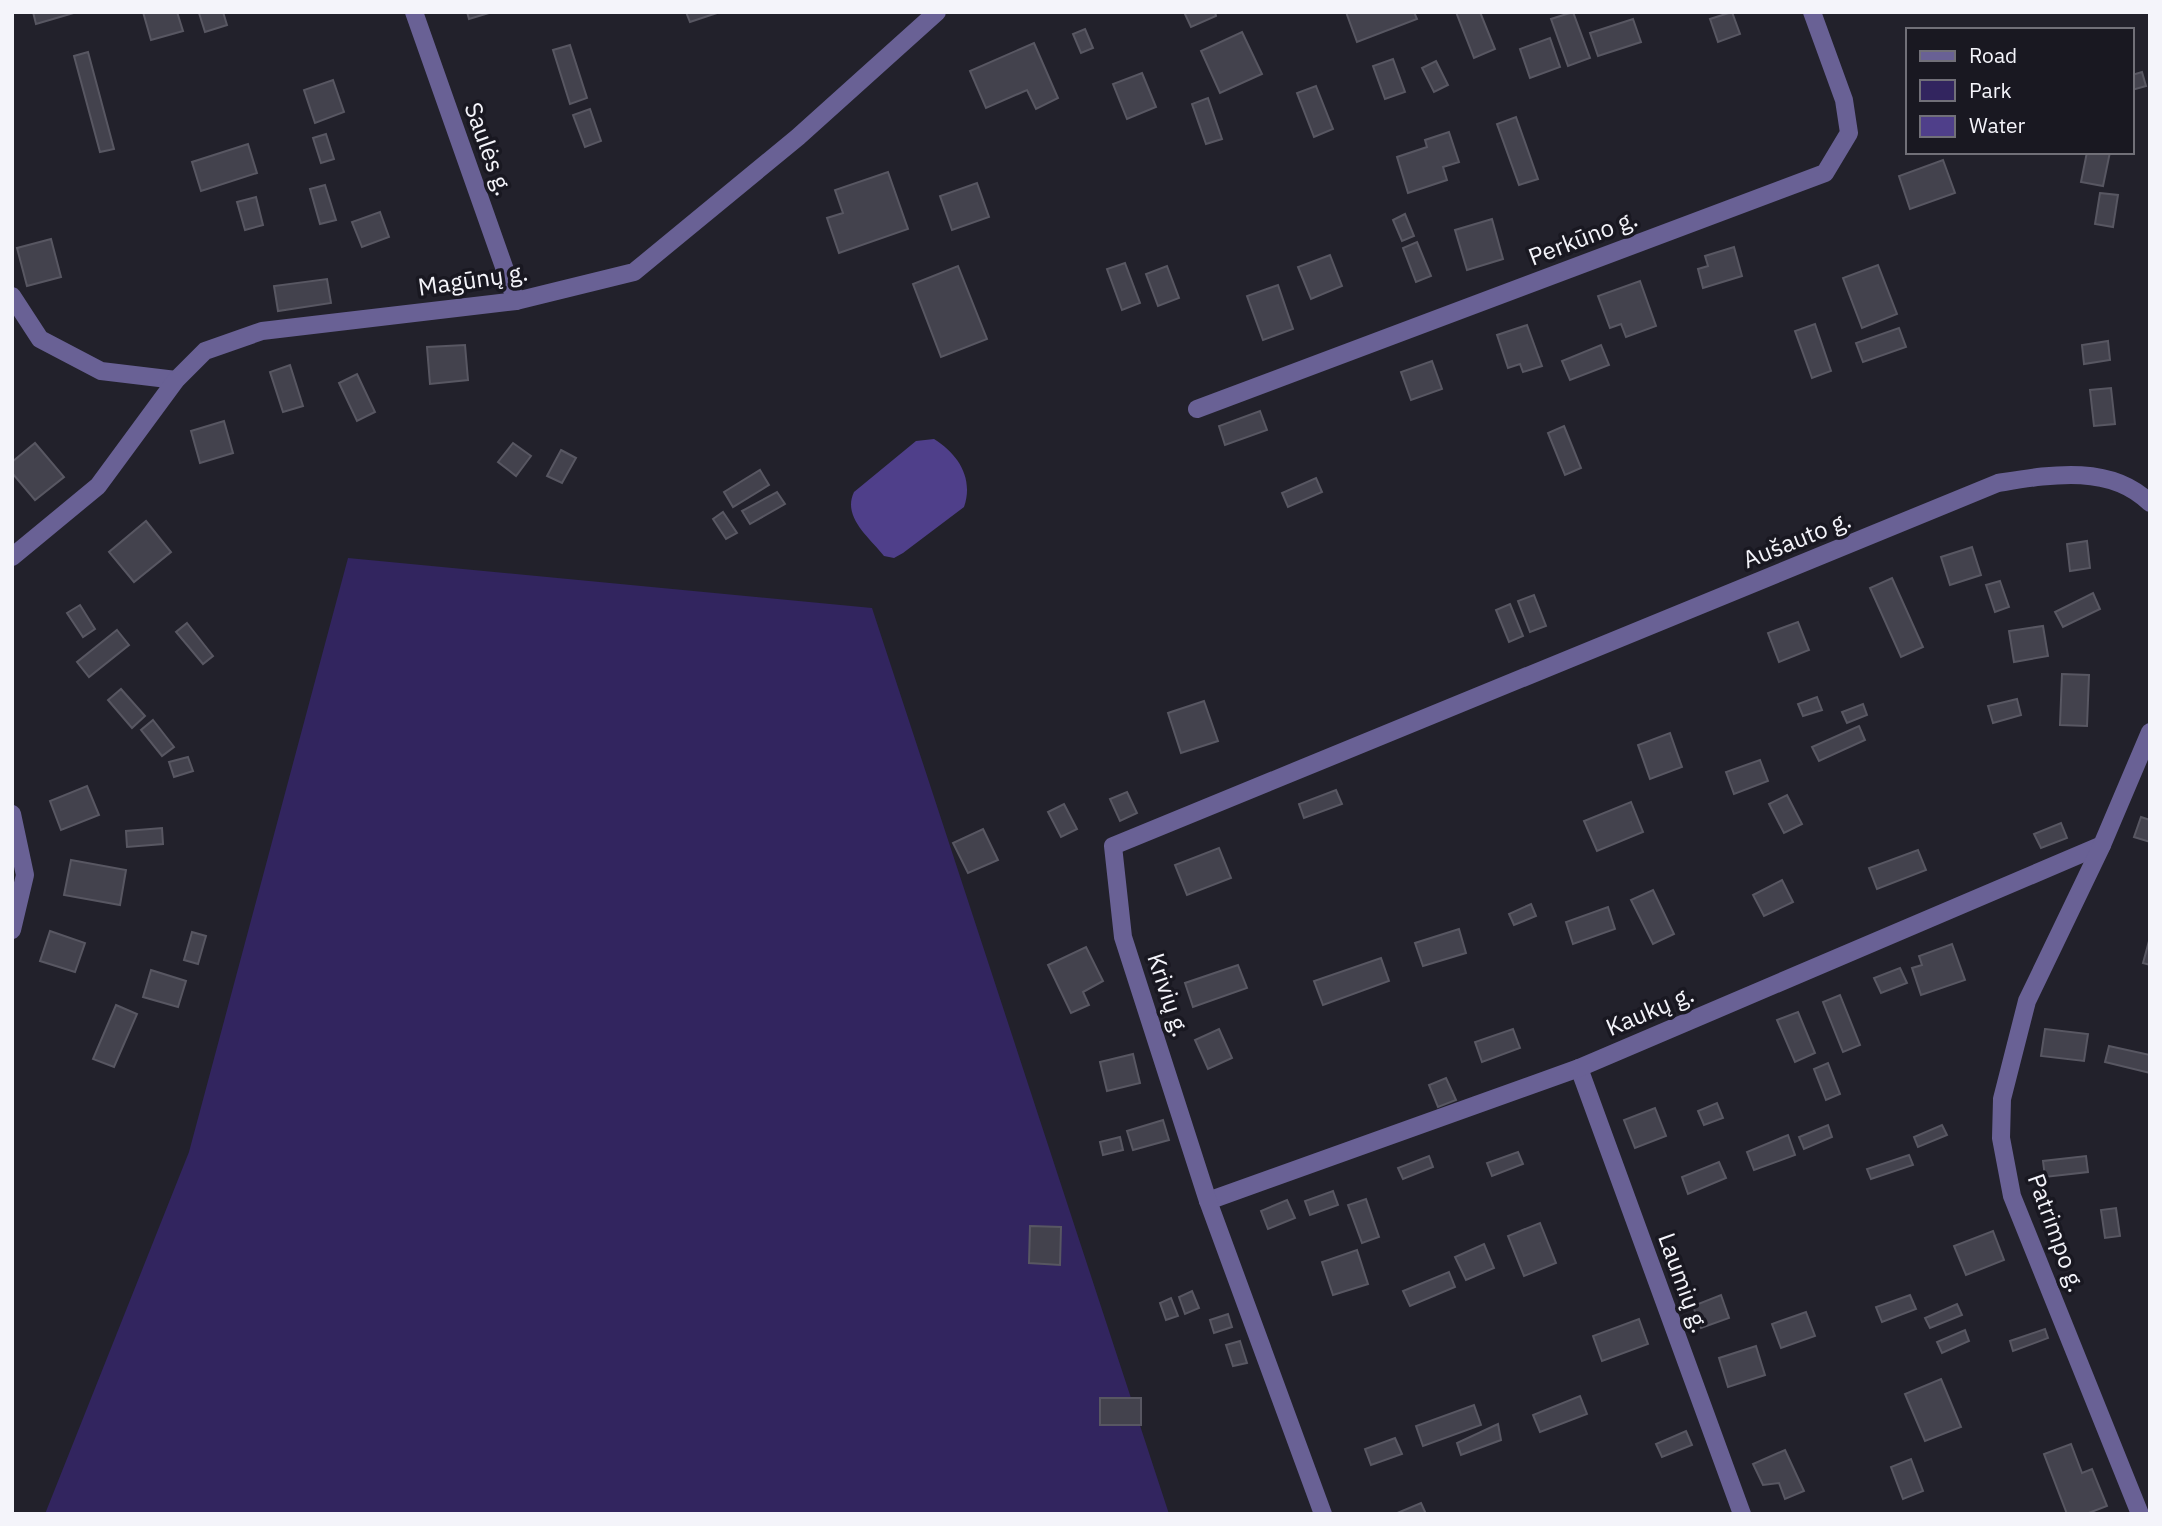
<svg xmlns="http://www.w3.org/2000/svg" width="2162" height="1526" font-family="'IBM Plex Sans',sans-serif">
	<style>
		.green { fill: #32255f }
		.water { fill: #4f3f8a }
		.building { fill: #43424d; stroke: #585762; stroke-width: 2 }
		.lines { fill: none; stroke-linecap: round; stroke-linejoin: round }
		.street { stroke: #696195; stroke-width: 18 }
		.labels { text-anchor: middle; stroke-width: 7; stroke-linejoin: round; paint-order: stroke }
		.street-label { font-size: 24px; fill: #f4f4fa; stroke: #191821 }
	</style>
	<rect width="100%" height="100%" fill="#22212b"/>
	<path class="green" d="M348 558 872 608 1169 1514H45L189 1152Z"/>
	<path class="water" d="M934 439C958 454 974 478 964 507L903 553 894 558 884 556C869 537 842 517 854 492L916 441Z"/>
	<g class="building">
		<path d="M33 12H77L36 24Z"/>
		<path d="M143 12H177L183 31 151 40Z"/>
		<path d="M223 12 227 25 205 32 199 13Z"/>
		<path d="M467 12H488L489 13 469 19Z"/>
		<path d="M686 12H717V13L690 22Z"/>
		<path d="M1184 12H1215L1216 16 1191 27Z"/>
		<path d="M1346 12H1414L1417 19 1357 42Z"/>
		<path d="M1456 12H1480L1495 49 1474 58Z"/>
		<path d="M1573 12 1590 58 1568 66 1551 19Z"/>
		<path d="M1732 12 1740 34 1718 42 1710 19Z"/>
		<path d="M1633 19 1641 42 1598 56 1590 33Z"/>
		<path d="M1085 29 1093 48 1081 53 1073 34Z"/>
		<path d="M1242 32 1262 74 1220 93 1201 51Z"/>
		<path d="M1550 38 1560 67 1530 78 1520 49Z"/>
		<path d="M1034 43 1058 98 1036 109 1027 90 986 108 970 71Z"/>
		<path d="M570 45 587 98 570 104 553 50Z"/>
		<path d="M88 52 114 149 100 152 74 56Z"/>
		<path d="M1393 59 1405 92 1385 99 1373 66Z"/>
		<path d="M1436 61 1448 85 1434 92 1422 68Z"/>
		<path d="M2142 72 2146 86 2132 90V75Z"/>
		<path d="M1142 73 1156 107 1127 119 1113 84Z"/>
		<path d="M333 80 344 112 315 123 304 90Z"/>
		<path d="M1316 86 1333 129 1314 137 1297 93Z"/>
		<path d="M1208 98 1222 139 1206 144 1192 104Z"/>
		<path d="M590 109 601 141 585 147 573 115Z"/>
		<path d="M1516 117 1538 179 1519 185 1497 124Z"/>
		<path d="M1449 132 1459 162 1443 167 1447 180 1408 193 1397 157 1427 147 1425 140Z"/>
		<path d="M326 134 334 159 321 163 313 138Z"/>
		<path d="M248 144 257 173 201 191 192 162Z"/>
		<path d="M2087 152H2110L2103 186 2081 182Z"/>
		<path d="M1943 160 1955 193 1910 209 1899 176Z"/>
		<path d="M888 172 908 229 839 253 827 218 843 213 835 190Z"/>
		<path d="M977 183 989 217 952 230 940 196Z"/>
		<path d="M325 185 336 220 320 224 310 189Z"/>
		<path d="M2100 193 2118 195 2113 227 2095 224Z"/>
		<path d="M256 197 263 225 245 230 237 202Z"/>
		<path d="M380 212 389 237 362 247 352 222Z"/>
		<path d="M1405 214 1414 236 1402 241 1393 220Z"/>
		<path d="M1492 219 1503 259 1467 270 1455 230Z"/>
		<path d="M51 239 61 277 27 286 17 248Z"/>
		<path d="M1417 242 1431 276 1416 282 1403 248Z"/>
		<path d="M1734 247 1742 276 1703 288 1698 269 1708 266 1705 256Z"/>
		<path d="M1330 255 1342 286 1311 299 1298 267Z"/>
		<path d="M1125 263 1140 303 1122 310 1107 269Z"/>
		<path d="M1878 265 1897 314 1862 328 1843 278Z"/>
		<path d="M958 266 987 339 941 357 913 284Z"/>
		<path d="M1167 266 1179 298 1158 306 1146 274Z"/>
		<path d="M327 279 331 303 278 311 274 286Z"/>
		<path d="M1640 281 1656 326 1626 337 1621 324 1610 328 1598 296Z"/>
		<path d="M1278 285 1293 329 1263 340 1247 296Z"/>
		<path d="M1815 324 1831 371 1812 378 1795 331Z"/>
		<path d="M1527 325 1542 366 1523 372 1520 364 1508 368 1497 335Z"/>
		<path d="M1899 328 1906 347 1863 362 1856 343Z"/>
		<path d="M2108 341 2110 360 2084 364 2082 345Z"/>
		<path d="M465 345 468 380 430 384 427 347Z"/>
		<path d="M1601 345 1609 365 1570 380 1562 361Z"/>
		<path d="M1432 361 1442 389 1411 400 1401 372Z"/>
		<path d="M290 365 303 406 283 412 270 372Z"/>
		<path d="M357 374 375 412 357 421 339 383Z"/>
		<path d="M2111 388 2115 424 2094 426 2090 390Z"/>
		<path d="M1260 411 1267 430 1225 445 1219 426Z"/>
		<path d="M224 421 233 453 200 463 191 431Z"/>
		<path d="M1564 426 1581 468 1565 475 1548 433Z"/>
		<path d="M35 443 64 477 35 500 12 473V462Z"/>
		<path d="M513 443 531 456 516 476 498 462Z"/>
		<path d="M561 450 576 458 562 483 547 476Z"/>
		<path d="M760 470 769 485 733 507 724 492Z"/>
		<path d="M1316 478 1322 492 1288 507 1282 493Z"/>
		<path d="M777 492 785 504 750 524 742 511Z"/>
		<path d="M723 512 737 533 726 539 713 519Z"/>
		<path d="M146 521 171 552 134 582 109 552Z"/>
		<path d="M2087 541 2090 568 2070 571 2067 544Z"/>
		<path d="M1972 547 1981 575 1950 585 1941 557Z"/>
		<path d="M1892 578 1923 647 1901 657 1870 588Z"/>
		<path d="M2000 581 2009 607 1995 612 1986 585Z"/>
		<path d="M2093 593 2100 609 2063 627 2055 612Z"/>
		<path d="M1534 595 1546 626 1530 632 1518 601Z"/>
		<path d="M1510 604 1523 636 1509 642 1496 610Z"/>
		<path d="M80 605 95 629 83 637 67 613Z"/>
		<path d="M1798 622 1809 650 1779 662 1768 633Z"/>
		<path d="M187 623 213 656 203 664 176 632Z"/>
		<path d="M2043 626 2048 656 2014 662 2009 631Z"/>
		<path d="M117 630 129 645 89 677 77 662Z"/>
		<path d="M2062 674 2089 675 2087 726 2060 725Z"/>
		<path d="M121 689 145 716 132 728 108 700Z"/>
		<path d="M1817 697 1822 710 1803 716 1798 704Z"/>
		<path d="M2017 699 2021 715 1993 723 1988 706Z"/>
		<path d="M1204 701 1218 741 1181 753 1168 713Z"/>
		<path d="M1863 704 1867 715 1847 723 1842 712Z"/>
		<path d="M153 720 174 747 162 756 141 730Z"/>
		<path d="M1859 726 1865 740 1819 761 1812 747Z"/>
		<path d="M1670 733 1682 767 1650 779 1638 745Z"/>
		<path d="M188 757 193 771 174 777 169 762Z"/>
		<path d="M1760 760 1768 781 1734 794 1726 772Z"/>
		<path d="M87 786 99 815 61 830 50 801Z"/>
		<path d="M1336 790 1342 804 1304 818 1299 804Z"/>
		<path d="M1127 792 1137 813 1120 821 1110 799Z"/>
		<path d="M1787 795 1802 824 1784 833 1769 804Z"/>
		<path d="M1631 802 1643 832 1597 851 1584 821Z"/>
		<path d="M1064 804 1077 829 1061 837 1048 812Z"/>
		<path d="M2141 817 2150 820V842L2134 837Z"/>
		<path d="M2061 823 2067 838 2041 848 2034 834Z"/>
		<path d="M162 828 163 844 127 847 126 831Z"/>
		<path d="M983 829 998 860 968 873 953 843Z"/>
		<path d="M1219 848 1231 878 1187 895 1175 865Z"/>
		<path d="M1918 850 1926 870 1877 889 1869 868Z"/>
		<path d="M71 860 126 870 120 905 64 895Z"/>
		<path d="M1782 880 1793 902 1764 916 1753 895Z"/>
		<path d="M1653 890 1674 934 1653 944 1631 900Z"/>
		<path d="M1531 904 1536 916 1514 925 1509 914Z"/>
		<path d="M1608 907 1615 929 1573 944 1566 922Z"/>
		<path d="M1459 929 1466 953 1423 966 1415 943Z"/>
		<path d="M50 931 85 943 75 972 40 961Z"/>
		<path d="M192 932 206 936 198 964 184 960Z"/>
		<path d="M2149 941H2150V965L2143 963Z"/>
		<path d="M1952 944 1965 980 1921 995 1912 968 1922 965 1919 956Z"/>
		<path d="M1086 947 1103 981 1083 992 1089 1005 1071 1013 1048 965Z"/>
		<path d="M1381 958 1389 981 1323 1005 1314 981Z"/>
		<path d="M1238 965 1247 988 1193 1007 1185 983Z"/>
		<path d="M1900 968 1907 983 1881 993 1874 978Z"/>
		<path d="M151 970 186 981 178 1007 143 997Z"/>
		<path d="M1840 995 1860 1045 1843 1052 1823 1002Z"/>
		<path d="M116 1005 137 1014 114 1067 93 1059Z"/>
		<path d="M1798 1012 1815 1053 1795 1062 1777 1020Z"/>
		<path d="M1219 1029 1232 1058 1208 1069 1195 1040Z"/>
		<path d="M1513 1029 1520 1048 1482 1062 1475 1042Z"/>
		<path d="M2045 1029 2088 1034 2084 1061 2041 1056Z"/>
		<path d="M2109 1046 2150 1055V1073L2105 1062Z"/>
		<path d="M1133 1054 1140 1083 1107 1091 1100 1062Z"/>
		<path d="M1828 1063 1840 1094 1826 1100 1814 1069Z"/>
		<path d="M1446 1078 1456 1100 1438 1107 1429 1085Z"/>
		<path d="M1717 1103 1723 1118 1704 1125 1698 1111Z"/>
		<path d="M1655 1108 1666 1136 1635 1148 1624 1120Z"/>
		<path d="M1163 1120 1169 1140 1133 1150 1127 1131Z"/>
		<path d="M1828 1125 1832 1137 1804 1149 1799 1137Z"/>
		<path d="M1942 1125 1947 1135 1918 1147 1914 1137Z"/>
		<path d="M1788 1135 1795 1155 1754 1170 1747 1152Z"/>
		<path d="M1120 1137 1123 1150 1103 1155 1100 1142Z"/>
		<path d="M1518 1152 1523 1164 1492 1176 1487 1163Z"/>
		<path d="M1909 1155 1913 1165 1871 1179 1867 1169Z"/>
		<path d="M1429 1156 1433 1167 1403 1179 1398 1168Z"/>
		<path d="M2086 1156 2088 1172 2045 1177 2043 1161Z"/>
		<path d="M1719 1162 1726 1178 1688 1194 1682 1177Z"/>
		<path d="M1333 1191 1338 1205 1310 1215 1305 1201Z"/>
		<path d="M1366 1199 1379 1237 1362 1243 1348 1205Z"/>
		<path d="M1287 1200 1295 1218 1268 1229 1261 1211Z"/>
		<path d="M2116 1208 2120 1236 2105 1238 2101 1210Z"/>
		<path d="M1540 1223 1556 1263 1524 1276 1508 1236Z"/>
		<path d="M1030 1226 1061 1227 1060 1265 1029 1263Z"/>
		<path d="M1993 1231 2004 1260 1966 1275 1954 1246Z"/>
		<path d="M1484 1244 1494 1268 1466 1280 1455 1257Z"/>
		<path d="M1357 1250 1368 1284 1333 1295 1322 1262Z"/>
		<path d="M1449 1272 1455 1287 1410 1306 1403 1291Z"/>
		<path d="M1192 1291 1199 1308 1185 1314 1179 1297Z"/>
		<path d="M1721 1295 1729 1318 1701 1328 1693 1306Z"/>
		<path d="M1910 1295 1916 1309 1882 1322 1876 1307Z"/>
		<path d="M1171 1298 1178 1316 1166 1320 1160 1303Z"/>
		<path d="M1957 1304 1962 1315 1930 1328 1925 1318Z"/>
		<path d="M1806 1312 1815 1336 1781 1348 1772 1324Z"/>
		<path d="M1228 1314 1232 1327 1214 1333 1210 1320Z"/>
		<path d="M1639 1319 1648 1344 1602 1361 1593 1336Z"/>
		<path d="M2045 1329 2048 1338 2013 1351 2010 1341Z"/>
		<path d="M1965 1330 1969 1341 1942 1353 1937 1342Z"/>
		<path d="M1240 1341 1247 1363 1233 1366 1226 1345Z"/>
		<path d="M1756 1346 1765 1375 1728 1387 1719 1358Z"/>
		<path d="M1941 1379 1961 1427 1925 1441 1905 1394Z"/>
		<path d="M1580 1396 1587 1414 1540 1432 1533 1415Z"/>
		<rect x="1100" y="1398" width="41" height="27"/>
		<path d="M1474 1405 1481 1425 1423 1446 1416 1426Z"/>
		<path d="M1498 1424 1501 1440 1461 1455 1457 1443Z"/>
		<path d="M1686 1431 1692 1445 1662 1457 1656 1444Z"/>
		<path d="M1395 1438 1402 1454 1371 1465 1365 1449Z"/>
		<path d="M2071 1444 2082 1473 2092 1469 2107 1506 2086 1514H2067L2044 1454Z"/>
		<path d="M1785 1450 1804 1491 1785 1499 1779 1483 1763 1485 1753 1464Z"/>
		<path d="M1911 1459 1923 1491 1903 1499 1891 1467Z"/>
		<path d="M1421 1503 1426 1514H1395Z"/>
	</g>
	<g class="lines">
		<g class="street">
			<path d="M414 12 516 301"/>
			<path d="M12 296 40 339 101 371 176 380"/>
			<path d="M1197 409 1825 173 1849 133 1844 100 1812 12"/>
			<path d="M12 557 98 486 176 380 205 351 262 331 516 301 634 272 798 137 937 12"/>
			<path d="M12 814 25 875 12 930"/>
			<path d="M1579 1068 1742 1514"/>
			<path d="M1208 1201 1579 1068 2102 845"/>
			<path d="M1323 1514 1208 1201 1123 937 1113 846 1998 483C2048 475 2110 463 2150 503"/>
			<path d="M2140 1514 2012 1196 2001 1138 2002 1099 2027 1001 2102 845 2150 732"/>
		</g>
	</g>
	<g class="labels">
		<g class="street-label">
			<text transform="translate(488 149) rotate(70)" y="8">Saulės g.</text>
			<text transform="translate(1583 238) rotate(-21)" y="8">Perkūno g.</text>
			<text transform="translate(473 280) rotate(-8)" y="8">Magūnų g.</text>
			<text transform="translate(1797 540) rotate(-22)" y="8">Aušauto g.</text>
			<text transform="translate(1168 995) rotate(72)" y="8">Krivių g.</text>
			<text transform="translate(1650 1011) rotate(-23)" y="8">Kaukų g.</text>
			<text transform="translate(2056 1233) rotate(70)" y="8">Patrimpo g.</text>
			<text transform="translate(1683 1283) rotate(70)" y="8">Laumių g.</text>
		</g>
	</g>
	<rect width="2162" height="1526" fill="none" stroke="#f4f4fa" stroke-width="28"/>
	<rect x="1906" y="28" width="228" height="126" fill="#191821" stroke="#717078" stroke-width="2"/>
	<rect x="1920" y="51" width="35" height="10" fill="#696195" stroke="#717078" stroke-width="2"/>
	<text x="1969" y="63" font-size="21" fill="#f4f4fa">Road</text>
	<rect x="1920" y="80" width="35" height="21" fill="#32255f" stroke="#717078" stroke-width="2"/>
	<text x="1969" y="98" font-size="21" fill="#f4f4fa">Park</text>
	<rect x="1920" y="116" width="35" height="21" fill="#4f3f8a" stroke="#717078" stroke-width="2"/>
	<text x="1969" y="133" font-size="21" fill="#f4f4fa">Water</text>
</svg>
